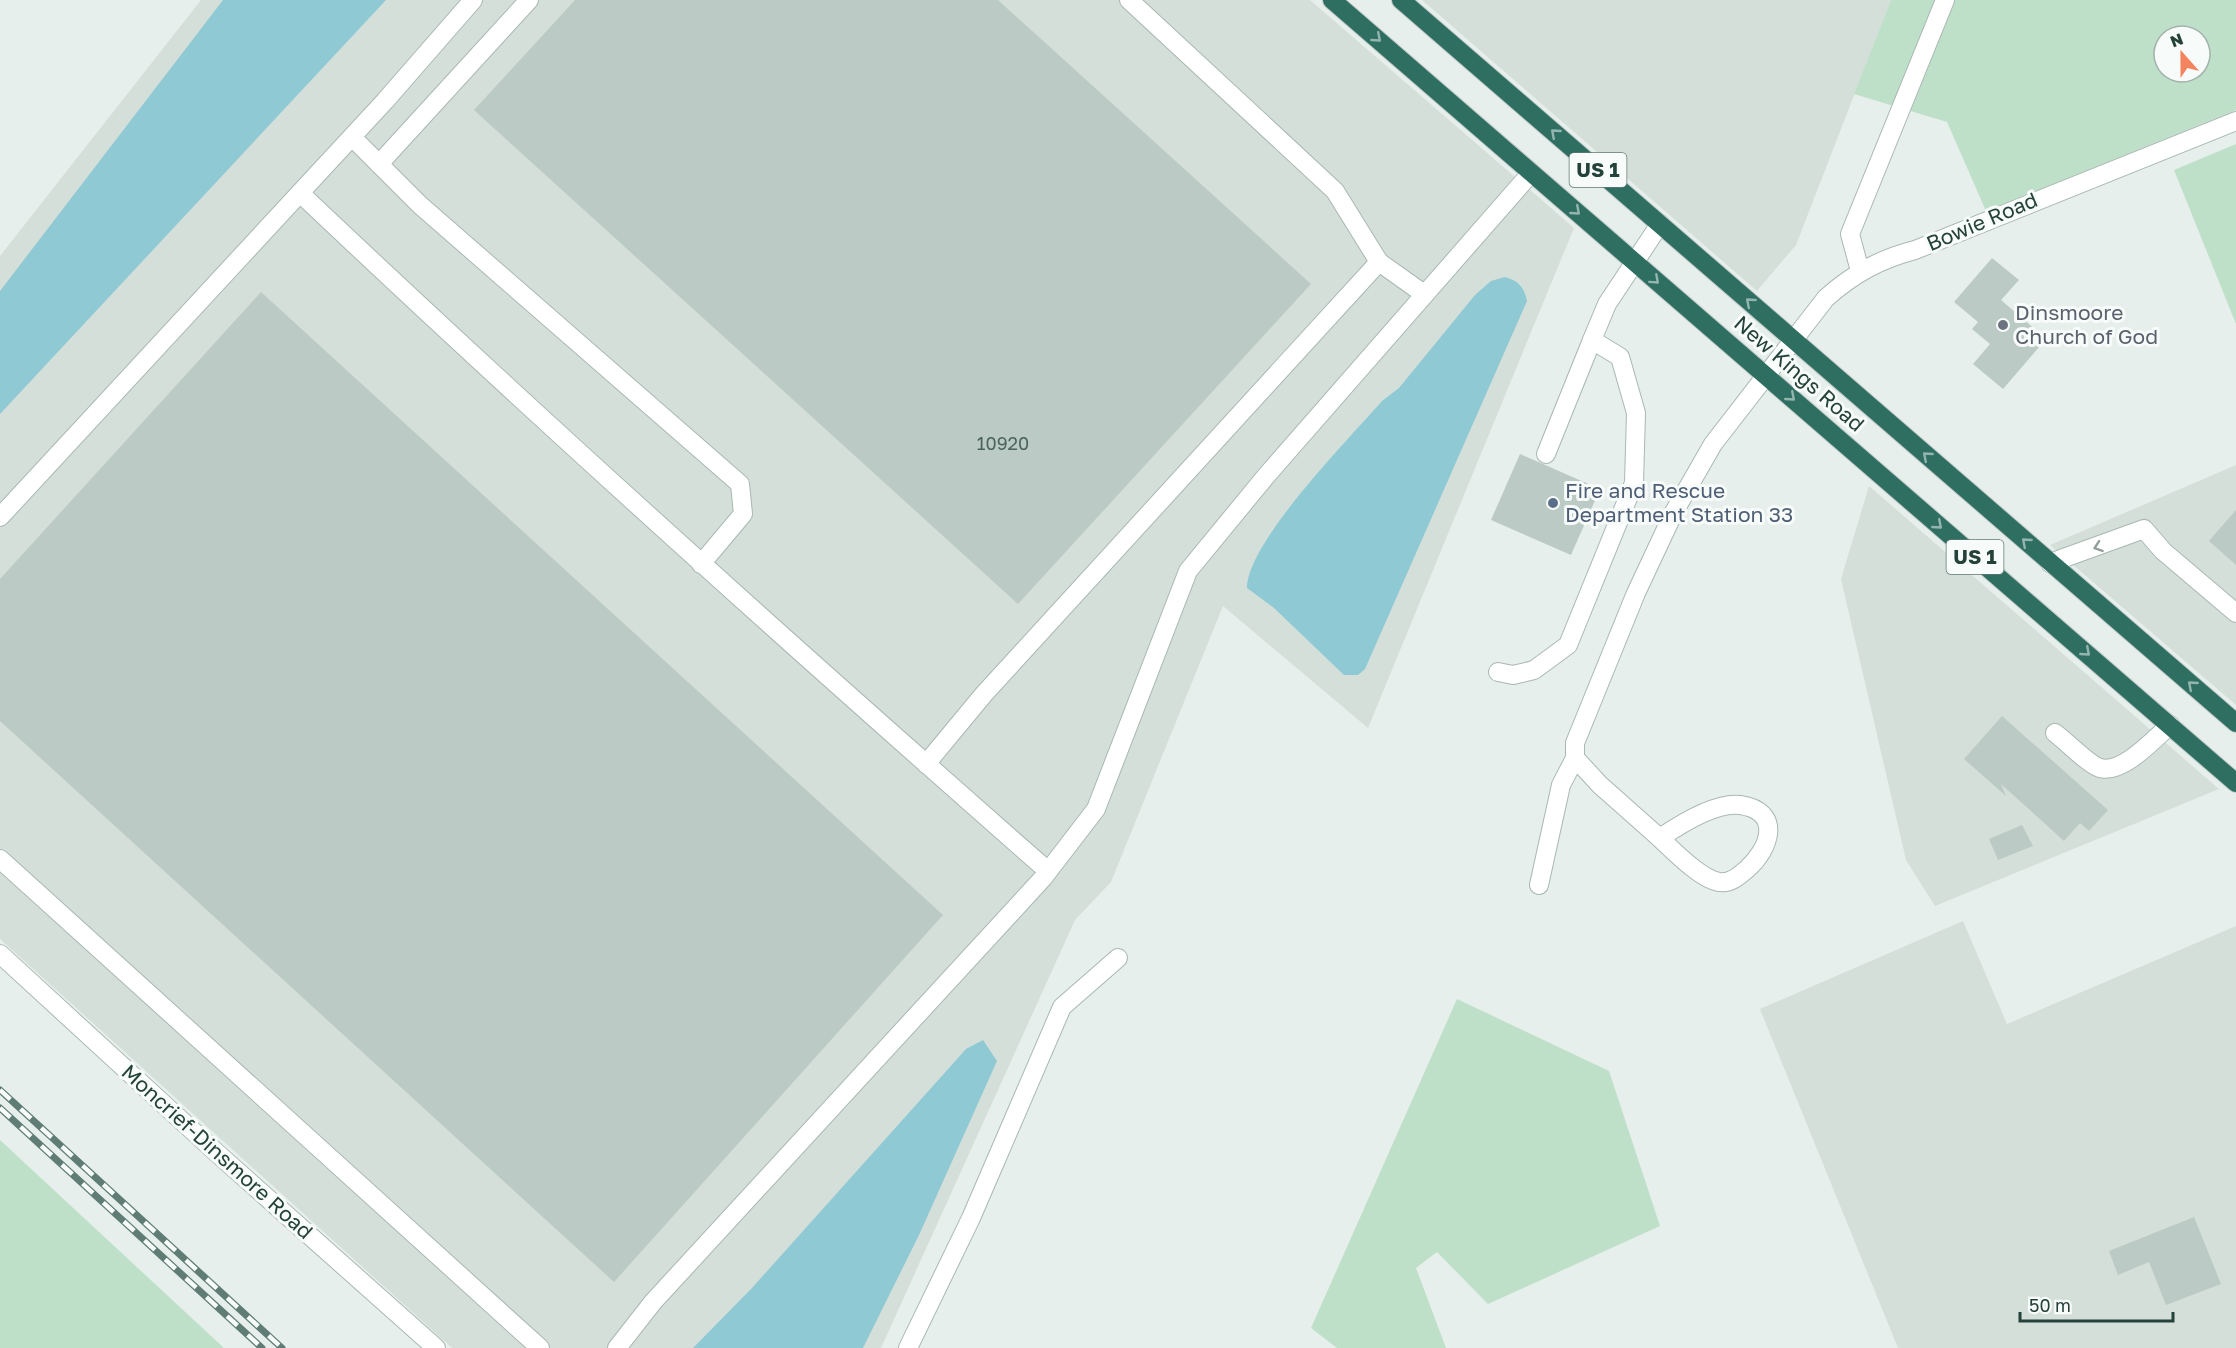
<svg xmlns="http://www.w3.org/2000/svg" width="2236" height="1348" font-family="'Golos Text',sans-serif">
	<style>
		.built { fill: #d4dfda }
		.green { fill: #bfe0c8; fill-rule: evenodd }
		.water { fill: #8ec9d4 }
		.building { fill: #bbcac4 }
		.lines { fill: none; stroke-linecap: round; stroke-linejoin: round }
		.minor-casing { stroke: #a8b8b2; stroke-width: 20 }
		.highway-casing { stroke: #c2cac8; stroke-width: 20 }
		.minor { stroke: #fff; stroke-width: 18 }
		.highway { stroke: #2f6f62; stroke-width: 18 }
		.rail-casing { stroke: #5f7d75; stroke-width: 7 }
		.rail { stroke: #f7fbf9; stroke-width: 4.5; stroke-dasharray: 14; stroke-linecap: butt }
		.oneway { stroke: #93b5ae }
		.oneway2 { stroke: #92a09c }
		.worship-dot { fill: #6b7280; stroke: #f7fbf9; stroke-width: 2 }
		.service-dot { fill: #5c6f8a; stroke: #f7fbf9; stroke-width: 2 }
		.labels { text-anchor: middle; stroke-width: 6; stroke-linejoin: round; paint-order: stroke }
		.number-label { font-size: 18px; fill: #4a645c }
		.shield { fill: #f7fbf9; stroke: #637a73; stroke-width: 1.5 }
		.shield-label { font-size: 20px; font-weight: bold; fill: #24423a }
		.street-label { font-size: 21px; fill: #24423a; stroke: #f7fbf9 }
		.worship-label { font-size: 21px; fill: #5b616d; stroke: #f7fbf9; text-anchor: start }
		.service-label { font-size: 21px; fill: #4e5e75; stroke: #f7fbf9; text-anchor: start }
	</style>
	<rect width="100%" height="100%" fill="#e6efeb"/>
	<g class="built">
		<path d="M201 0H1310L1574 228 1368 728 1223 606 1111 882 1075 920 881 1348H452L0 939V256Z"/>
		<path d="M1422 0H1891L1796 245 1757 291Z"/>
		<path d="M2236 465V705L2050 545Z"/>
		<path d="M1869 486 2219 789 1935 906 1906 860 1841 579Z"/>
		<path d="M1963 921 2007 1024 2236 926V1348H1898L1760 1009Z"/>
	</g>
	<g class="green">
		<path d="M1891 0H2236V110L1986 211 1947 122 1854 94ZM2164 36H2200V72H2164Z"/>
		<path d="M2236 144V324L2174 170Z"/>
		<path d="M1457 999 1609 1071 1660 1226 1488 1304 1437 1252 1416 1268 1446 1348H1337L1311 1328Z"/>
		<path d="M0 1140 224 1348H0Z"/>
	</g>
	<g class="water">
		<path d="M223 0H386L0 414V291Z"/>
		<path d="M1505 277C1519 281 1524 287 1527 301L1365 669 1358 675H1344L1274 608 1247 588C1247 542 1349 439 1382 401L1399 388 1475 295 1491 281Z"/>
		<path d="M983 1040 997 1061 919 1235 863 1348H693L752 1288 966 1049Z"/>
	</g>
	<g class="building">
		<path d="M575 0H998L1311 284 1018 604 474 110Z"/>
		<path d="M1992 258 2019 280 2001 300 2046 339 2003 389 1973 364 1990 344 1972 329 1978 322 1954 302Z"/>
		<path d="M261 292 943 915 614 1282 0 721V579Z"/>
		<path d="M1520 454 1600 489 1571 555 1491 520Z"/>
		<path d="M2236 510V565L2209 541Z"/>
		<path d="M2002 716 2108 810 2089 831 2080 823 2064 841 2001 784 2006 796 1964 759Z"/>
		<path d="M2022 825 2033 846 1998 860 1989 839Z"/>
		<path d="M2194 1217 2221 1284 2166 1305 2149 1262 2118 1275 2109 1251Z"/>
	</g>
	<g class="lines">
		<defs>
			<g id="minor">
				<path d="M1129 0 1335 191 1379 262 1424 294"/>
				<path d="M352 137 420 205 740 484 743 514 701 564"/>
				<path d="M379 164 529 0"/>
				<path d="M300 193C545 425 795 649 1048 871"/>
				<path d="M1860 271 1850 234 1945 0"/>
				<path d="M1546 454 1592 340"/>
				<path d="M0 517 385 101 473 0"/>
				<path d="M2050 563 2144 529 2163 551 2236 613"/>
				<path d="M1498 672 1513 675 1534 670 1568 645 1634 483 1636 413 1620 357 1592 340 1607 304 1660 224"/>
				<path d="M2055 733C2066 741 2089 765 2100 768 2123 774 2154 739 2170 725"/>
				<path d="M926 764 984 694 1379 262"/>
				<path d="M1660 838C1679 825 1715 802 1740 805 1783 811 1770 849 1747 869 1739 876 1730 884 1719 882 1699 879 1668 845 1653 832L1600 785 1575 758V743L1636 593 1674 512 1713 444 1826 298C1853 274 1880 259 1915 250L2236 121"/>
				<path d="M0 859 540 1348"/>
				<path d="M1539 885 1561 785 1575 758"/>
				<path d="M0 954 218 1154 436 1348"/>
				<path d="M617 1348 653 1302 1043 878 1096 809 1188 571 1266 476 1531 173"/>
				<path d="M908 1348 971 1218 1062 1007 1118 958"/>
			</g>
			<g id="highway">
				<path d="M1332 0 2236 783"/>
				<path d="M1401 0 2236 723"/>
			</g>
		</defs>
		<use href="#minor" class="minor-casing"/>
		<use href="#highway" class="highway-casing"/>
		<use href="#minor" class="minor"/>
		<use href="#highway" class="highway"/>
		<defs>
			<g id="rail">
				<path d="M0 1090 282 1348"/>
				<path d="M0 1108 262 1348"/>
			</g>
		</defs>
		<use href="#rail" class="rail-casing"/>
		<use href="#rail" class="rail"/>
	</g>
	<defs><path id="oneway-chevron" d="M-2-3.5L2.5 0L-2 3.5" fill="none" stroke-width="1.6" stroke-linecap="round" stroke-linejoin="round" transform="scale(1.5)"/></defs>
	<g class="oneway">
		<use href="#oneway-chevron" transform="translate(1377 38) rotate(41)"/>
		<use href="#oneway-chevron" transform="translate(1555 133) rotate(-139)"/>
		<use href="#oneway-chevron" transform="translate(1576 211) rotate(41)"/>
		<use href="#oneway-chevron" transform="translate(1655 280) rotate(42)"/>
		<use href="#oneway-chevron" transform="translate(1750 302) rotate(-139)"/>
		<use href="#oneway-chevron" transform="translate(1791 397) rotate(41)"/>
		<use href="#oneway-chevron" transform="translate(1927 456) rotate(-139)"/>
		<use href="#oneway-chevron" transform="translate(1938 525) rotate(41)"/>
		<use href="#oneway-chevron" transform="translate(2026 542) rotate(-139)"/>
		<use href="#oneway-chevron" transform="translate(2086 652) rotate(41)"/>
		<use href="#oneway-chevron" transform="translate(2192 685) rotate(-139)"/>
	</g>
	<use class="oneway2" href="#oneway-chevron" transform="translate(2098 547) rotate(161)"/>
	<circle class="worship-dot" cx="2003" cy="325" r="6"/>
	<circle class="service-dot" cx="1553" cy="503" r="6"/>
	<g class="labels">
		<g class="number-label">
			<text x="1003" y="450">10920</text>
		</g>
		<g class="shield">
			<rect x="1569.5" y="153" width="57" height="34" rx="4.5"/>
			<rect x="1946.5" y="540" width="57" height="34" rx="4.5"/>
		</g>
		<g class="shield-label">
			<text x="1598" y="177">US 1</text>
			<text x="1975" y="564">US 1</text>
		</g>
		<g class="street-label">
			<text transform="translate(1982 222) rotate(-23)" y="7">Bowie Road</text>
			<text transform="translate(1799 374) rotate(41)" y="7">New Kings Road</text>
			<text transform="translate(217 1152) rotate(42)" y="7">Moncrief-Dinsmore Road</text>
		</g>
		<g class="worship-label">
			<text x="2015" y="320">Dinsmoore<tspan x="2015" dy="24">Church of God</tspan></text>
		</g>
		<g class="service-label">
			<text x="1565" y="498">Fire and Rescue<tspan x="1565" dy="24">Department Station 33</tspan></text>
		</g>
	</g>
	<g transform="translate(2182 54) rotate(339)"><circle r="28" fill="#f7fbf9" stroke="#a3b1ad" stroke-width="1.5"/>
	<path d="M0-4.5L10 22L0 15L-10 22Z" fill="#f4845f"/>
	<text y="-9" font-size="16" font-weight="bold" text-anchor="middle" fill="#24423a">N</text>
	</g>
	<path d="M2020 1312v9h153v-9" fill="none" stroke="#24423a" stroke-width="3"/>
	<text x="2029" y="1312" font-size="18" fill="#24423a" stroke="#f7fbf9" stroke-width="4.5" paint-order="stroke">50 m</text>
</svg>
